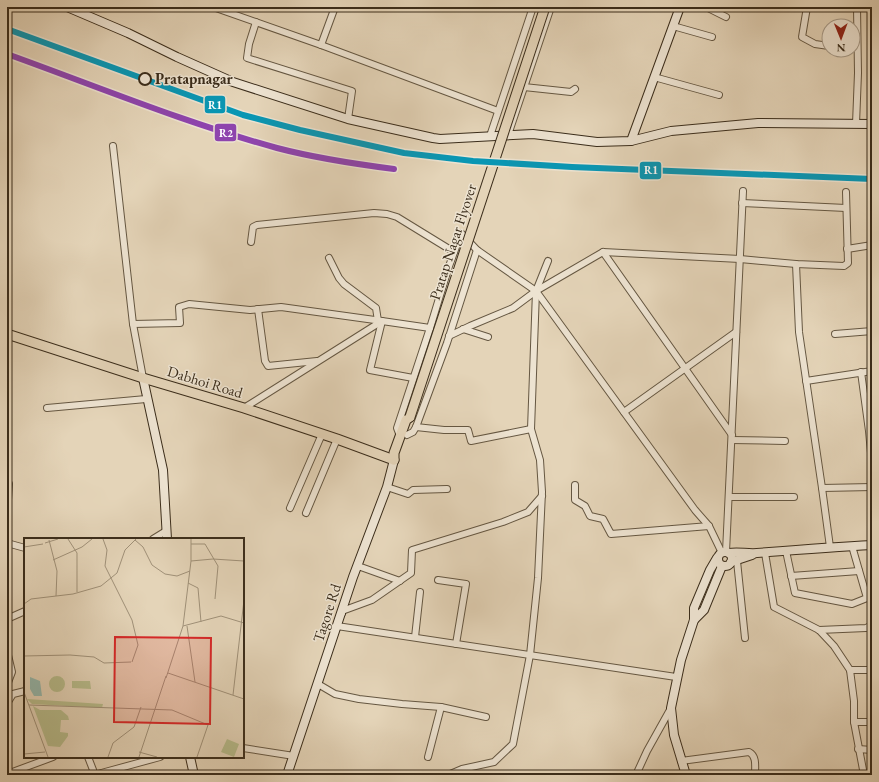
<svg xmlns="http://www.w3.org/2000/svg" width="879" height="782" font-family="'EB Garamond',serif">
	<style>
		.water { fill: #95b8ad; stroke: #718073 }
		.lines { fill: none; stroke-linecap: round; stroke-linejoin: round }
		.street-casing { stroke: #655742; stroke-width: 8 }
		.secondary-casing { stroke: #3b2d1b; stroke-width: 10 }
		.primary-casing { stroke: #3b2d1b; stroke-width: 11 }
		.street { stroke: #ede3d1; stroke-width: 6 }
		.secondary { stroke: #ede3d1; stroke-width: 8 }
		.primary { stroke: #e4d4b8; stroke-width: 9 }
		.primary-bridge-casing { stroke: #3b2d1b; stroke-width: 11; stroke-linecap: butt }
		.primary-bridge { stroke: #e4d4b8; stroke-width: 9 }
		.rail-1-casing { stroke: #ede3d1; stroke-width: 9 }
		.rail-2-casing { stroke: #ede3d1; stroke-width: 9 }
		.rail-1 { stroke: #0996b3; stroke-width: 6 }
		.rail-2 { stroke: #8e44ad; stroke-width: 6 }
		.stop-dot { fill: #ede3d1; stroke: #3b2d1b; stroke-width: 2 }
		.labels { text-anchor: middle; stroke-width: 3; stroke-linejoin: round; paint-order: stroke }
		.stop-label { font-size: 15px; font-weight: bold; fill: #3b2d1b; stroke: #ede3d1; text-anchor: start }
		.street-label { font-size: 15px; fill: #3b2d1b; stroke: #ede3d1 }
		.inset-road { fill: none; stroke: #a09179; stroke-width: 1 }
		.view { fill: #d62828; fill-opacity: 0.15; stroke: #d62828; stroke-width: 2 }
		.inset-edge { fill: none; stroke: #3b2d1b; stroke-width: 2 }
		.line-badge { stroke: #ede3d1; stroke-width: 1.5 }
		.badge-label { font-size: 11px; text-anchor: middle; font-weight: bold; fill: #fff }
	</style>
	<rect width="100%" height="100%" fill="#e4d4b8"/>
	<filter id="stains"><feTurbulence type="fractalNoise" baseFrequency=".005" numOctaves="4"/><feColorMatrix values="0 0 0 0 .2 0 0 0 0 .09 0 0 0 0 .02 0 0 0 .5 -.17"/></filter>
	<radialGradient id="worn" r=".72"><stop offset=".6" stop-color="#630" stop-opacity="0"/><stop offset="1" stop-color="#630" stop-opacity=".3"/></radialGradient>
	<path class="water" d="M869 135H872V171H868Z"/>
	<g class="lines">
		<defs>
			<g id="street">
				<path d="M213 7 321 45 498 111"/>
				<path d="M706 7 726 17"/>
				<path d="M807 7 802 37 815 44 829 46"/>
				<path d="M256 22 249 44 247 58 352 91 348 119"/>
				<path d="M673 26 712 37"/>
				<path d="M321 45 335 7"/>
				<path d="M654 77 719 95"/>
				<path d="M524 87 571 92 575 89"/>
				<path d="M856 124 858 73 857 7"/>
				<path d="M508 135 551 7"/>
				<path d="M490 136 533 7"/>
				<path d="M113 146 133 324 143 378"/>
				<path d="M742 203 846 208"/>
				<path d="M251 242 253 227 257 225 374 213 387 214 397 217 454 252"/>
				<path d="M847 249 872 245"/>
				<path d="M603 252 732 435"/>
				<path d="M329 258 339 278 344 284 376 308 378 321"/>
				<path d="M796 264 799 332 822 488 872 487"/>
				<path d="M258 309 265 361 268 366 317 361"/>
				<path d="M133 324 180 323 179 307 189 304 250 310 281 307 382 321 370 370 413 378"/>
				<path d="M463 329 488 337"/>
				<path d="M835 334 872 331"/>
				<path d="M449 336 470 326 513 308 536 291 603 252 740 259 796 264 844 266 848 263 846 192"/>
				<path d="M861 372 869 431 872 464"/>
				<path d="M806 381 872 371"/>
				<path d="M47 408 146 399"/>
				<path d="M244 408 382 321 430 328"/>
				<path d="M624 412 736 332"/>
				<path d="M416 427 444 430H468L471 441 531 429"/>
				<path d="M407 435 413 432 416 427 447 343 477 250"/>
				<path d="M400 436 397 428 430 328 448 269 461 233 477 250 536 291 695 510 709 526 722 553"/>
				<path d="M732 440 785 441"/>
				<path d="M575 485V500L585 506 590 516 603 519 611 534 709 526"/>
				<path d="M387 487 408 494 413 490 447 489"/>
				<path d="M822 488 830 547"/>
				<path d="M729 497H794"/>
				<path d="M290 508 322 434"/>
				<path d="M306 513 337 439"/>
				<path d="M7 516 9 484"/>
				<path d="M153 539 166 531"/>
				<path d="M7 543 25 548"/>
				<path d="M786 551 795 593 852 604 867 598 852 546"/>
				<path d="M726 552 743 191"/>
				<path d="M765 553 774 607 819 630 834 646 850 670 854 701V722L864 775"/>
				<path d="M737 561 745 638"/>
				<path d="M358 566 400 581"/>
				<path d="M791 576 859 571"/>
				<path d="M438 580 466 584 456 644"/>
				<path d="M342 613V611L372 600 411 573 412 550 503 522 528 512 542 496"/>
				<path d="M7 619 25 611"/>
				<path d="M337 626 676 677"/>
				<path d="M819 630 866 628 872 625"/>
				<path d="M415 637 420 592"/>
				<path d="M7 651 12 672 7 685"/>
				<path d="M850 670H872"/>
				<path d="M318 684 335 694 359 699 402 704 441 707 428 757"/>
				<path d="M7 707 8 702 13 694 25 691"/>
				<path d="M441 707 486 717"/>
				<path d="M854 722H872"/>
				<path d="M243 748 294 756"/>
				<path d="M858 749 872 750"/>
				<path d="M88 757 95 775"/>
				<path d="M681 761 749 752C757 756 755 767 755 775"/>
				<path d="M7 774 53 757"/>
				<path d="M94 775 160 757"/>
				<path d="M448 775 462 769 494 762 513 744 530 655 538 578 542 492 540 460 531 429 536 291 548 261"/>
				<path d="M636 775 647 751 671 708"/>
			</g>
			<g id="secondary">
				<path d="M67 7 128 33 177 57 233 82 348 119 433 138 440 139 533 134 597 142 631 141 671 131 758 123 872 124"/>
				<path d="M631 141 680 7"/>
				<path d="M143 378 163 470 167 539"/>
				<circle cx="725" cy="559" r="7"/>
				<path d="M729 553C738 551 747 554 757 553 795 550 833 547 872 545"/>
				<path d="M731 562 752 555"/>
				<path d="M694 620 704 610 722 566"/>
				<path d="M190 757 194 775"/>
				<path d="M287 775 353 577 387 487 394 460"/>
				<path d="M686 775 674 735 671 708 681 660 694 620V608L710 570 717 558"/>
			</g>
			<g id="primary">
				<path d="M7 334 143 378 244 408 337 439 394 460"/>
				<path d="M394 460V453L406 420 410 417"/>
			</g>
		</defs>
		<use href="#street" class="street-casing"/>
		<use href="#secondary" class="secondary-casing"/>
		<use href="#primary" class="primary-casing"/>
		<use href="#street" class="street"/>
		<use href="#secondary" class="secondary"/>
		<use href="#primary" class="primary"/>
		<defs>
			<path id="primary-bridge" d="M410 417 545 7"/>
		</defs>
		<use href="#primary-bridge" class="primary-bridge-casing"/>
		<use href="#primary-bridge" class="primary-bridge"/>
		<defs>
			<path id="rail-1" d="M7 29 243 115 300 130 404 153 473 161 572 167 872 179"/>
			<path id="rail-2" d="M7 54C96 86 185 123 277 148 315 158 355 164 394 169"/>
		</defs>
		<use href="#rail-1" class="rail-1-casing"/>
		<use href="#rail-2" class="rail-2-casing"/>
		<use href="#rail-1" class="rail-1"/>
		<use href="#rail-2" class="rail-2"/>
	</g>
	<circle class="stop-dot" cx="145" cy="79" r="6"/>
	<g class="labels">
		<g class="stop-label">
			<text x="155" y="84">Pratapnagar</text>
		</g>
		<g class="street-label">
			<text transform="translate(453 242) rotate(-72)" y="5">Pratap Nagar Flyover</text>
			<text transform="translate(205 382) rotate(17)" y="5">Dabhoi Road</text>
			<text transform="translate(327 613) rotate(-72)" y="5">Tagore Rd</text>
		</g>
	</g>
	<g transform="translate(24 538)">
		<rect width="220" height="220" fill="#e4d4b8"/>
		<path d="M25 146a8 8 0 1 1 16 0a8 8 0 1 1-16 0ZM48 143H66L67 151 48 150ZM3 161 79 166 78 170 8 166ZM9 168 16 172H37L44 178 45 182H37L36 194 44 195V198L36 209 24 208ZM203 201 215 206 210 219 197 214Z" fill="#b7bc8c"/>
		<path d="M6 139 16 143 18 158H10L6 151Z" fill="#95b8ad"/>
		<path class="inset-road" d="M44 1 53 15V54M79 1 83 12 81 28 108 82 114 107 108 124M25 2 33 33 32 58M111 2 119 9 128 27 141 36 153 38 166 33M21 5 34 1M167 6H181L194 28 191 61M0 9 19 6M29 22 58 9 68 1M167 23 189 21 220 23M164 45 174 50 177 84M220 45V58M0 66 7 61 49 56 77 48 93 35 101 12 112 1M159 88 197 78 220 85M163 88 171 144M0 118 46 117 70 119 80 125 107 124M144 135 220 161M142 140 159 88 167 23V1M0 154 24 219M209 157 220 62M5 167 148 172 184 187 173 219M115 214 133 219M0 216 21 214M84 219 89 205 110 189 117 169M115 219 142 138"/>
		<path class="view" d="M91 99 187 100 186 186 90 184Z"/>
		<rect width="220" height="220" class="inset-edge"/>
	</g>
	<g class="line-badge">
		<rect x="204" y="95" width="22" height="19" rx="4" fill="#0996b3"/>
		<rect x="214" y="123" width="23" height="19" rx="4" fill="#8e44ad"/>
		<rect x="639" y="161" width="23" height="19" rx="4" fill="#0996b3"/>
	</g>
	<g class="badge-label">
		<text x="215" y="109">R1</text>
		<text x="226" y="137">R2</text>
		<text x="651" y="174">R1</text>
	</g>
	<rect width="879" height="782" fill="none" stroke="#e4d4b8" stroke-width="24"/>
	<rect x="8" y="8" width="863" height="766" fill="none" stroke="#3b2d1b" stroke-width="2"/>
	<rect x="12" y="12" width="855" height="758" fill="none" stroke="#3b2d1b"/>
	<g transform="translate(841 38) rotate(179)"><circle r="19" fill="#ede3d1" stroke="#a69a88"/>
	<path d="M0-3L7 15L0 10L-7 15Z" fill="#8f2418"/>
	<text y="-6" font-size="11" font-weight="bold" text-anchor="middle" fill="#3b2d1b">N</text>
	</g>
	<rect width="100%" height="100%" filter="url(#stains)"/>
	<rect width="100%" height="100%" fill="url(#worn)"/>
</svg>
